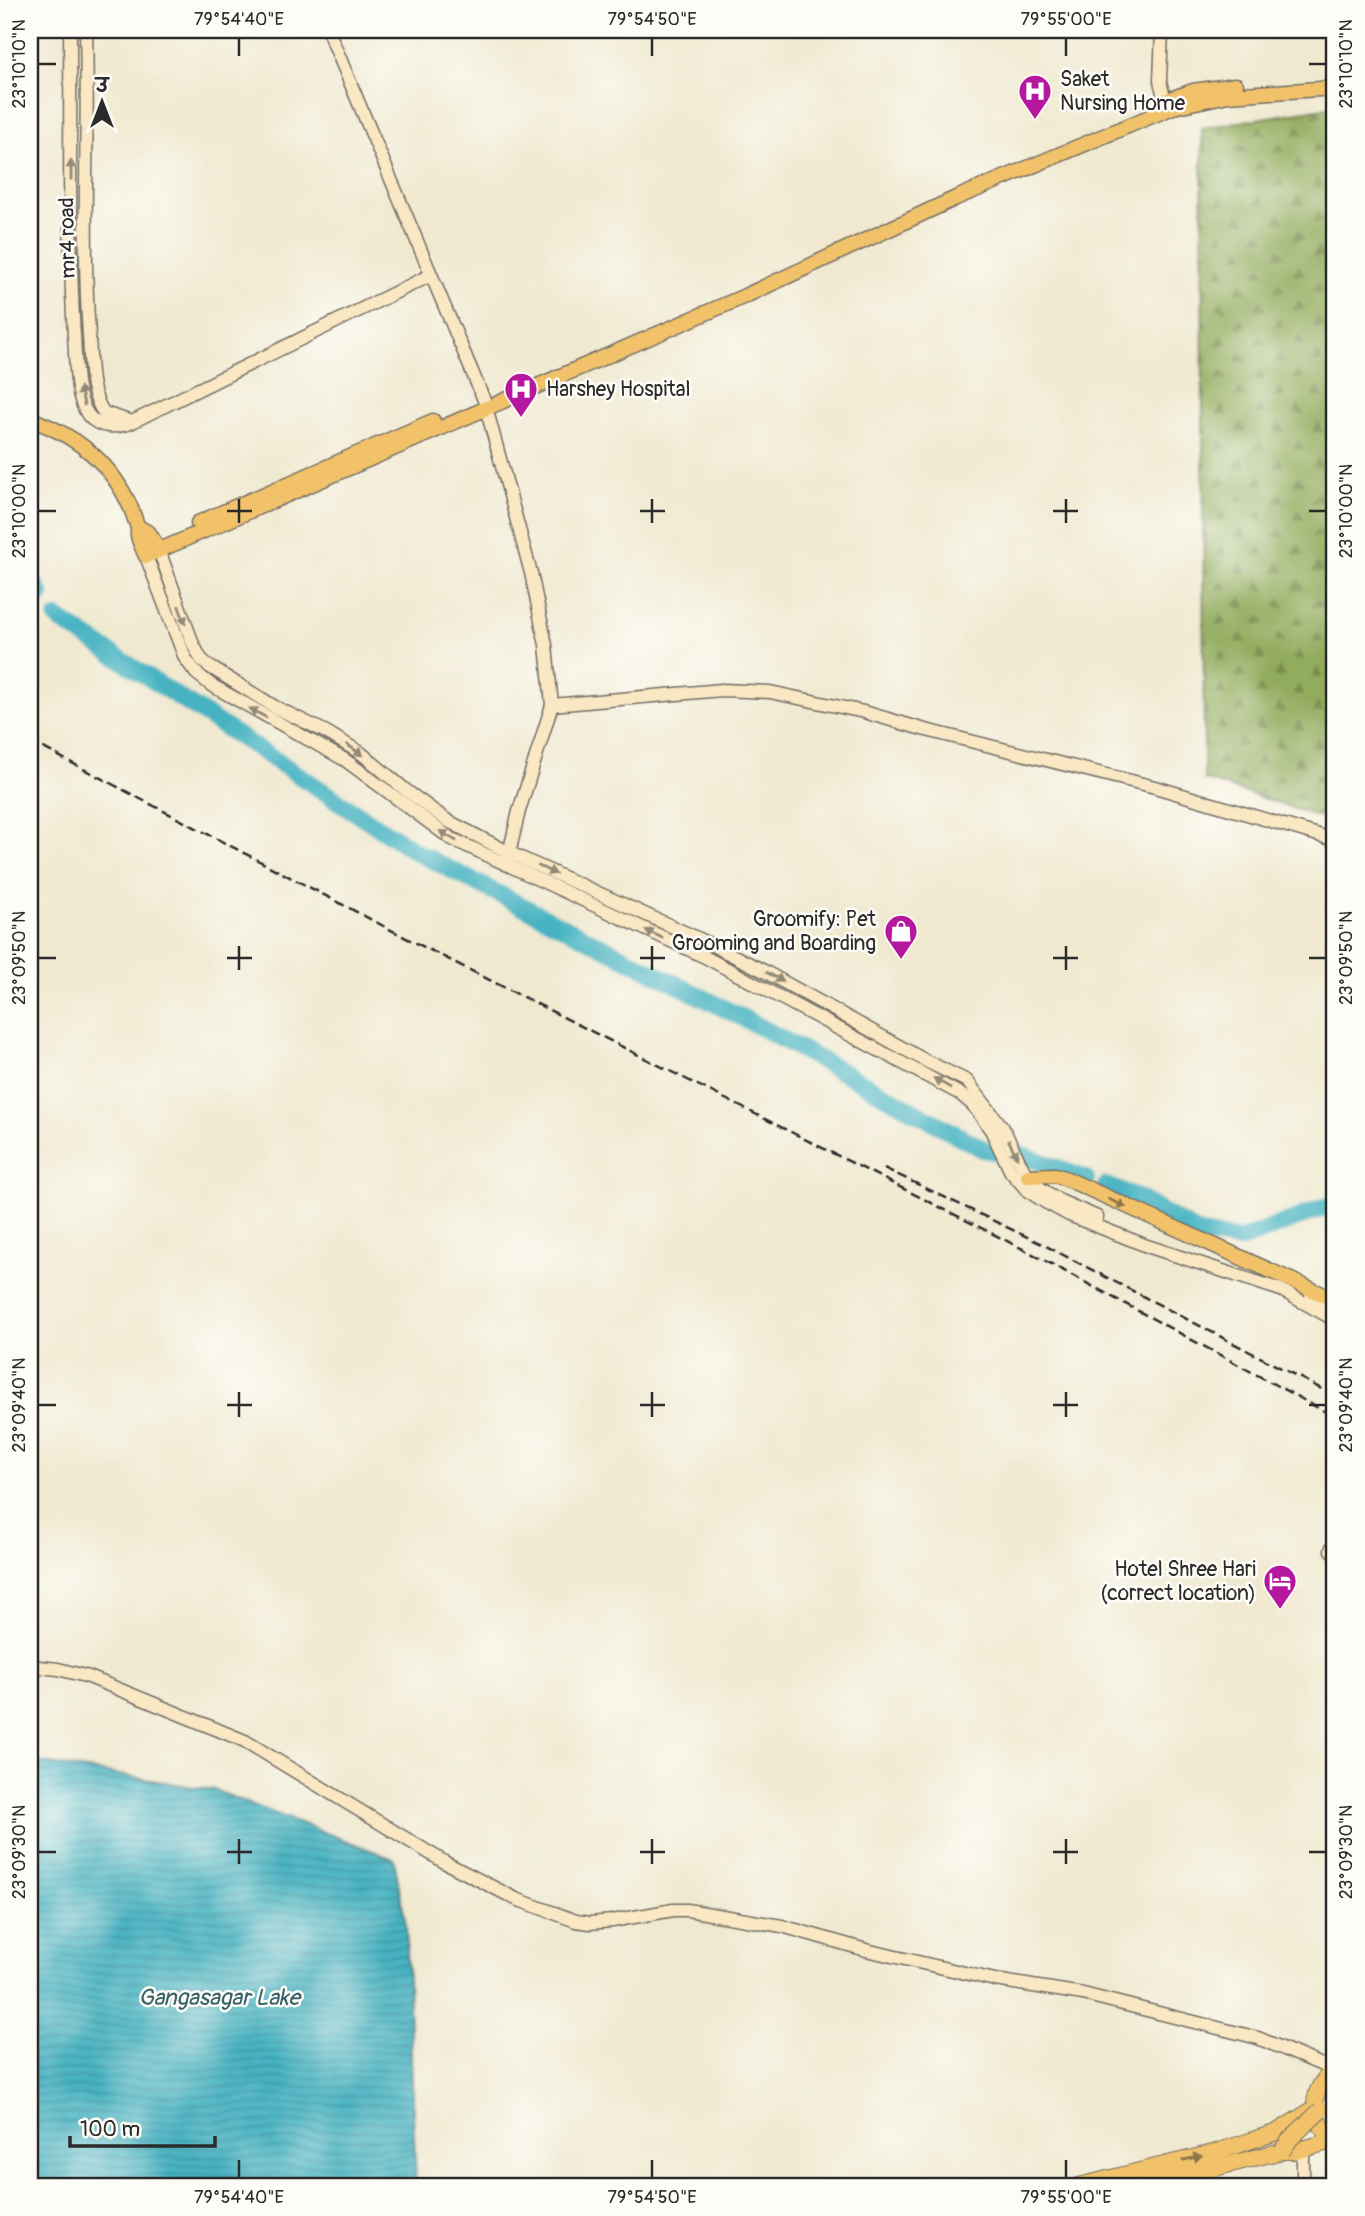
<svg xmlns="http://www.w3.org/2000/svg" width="1365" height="2216" font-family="Pangolin,'Playpen Sans Deva',sans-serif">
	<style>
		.forest { fill: url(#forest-firs); stroke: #5e6c44; stroke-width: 2 }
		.water { fill: url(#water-rules); stroke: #386f76; stroke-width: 2 }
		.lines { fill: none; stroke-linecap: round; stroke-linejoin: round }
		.river { stroke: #46b3c2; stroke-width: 18 }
		.secondary-casing { stroke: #706e65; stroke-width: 15 }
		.primary-casing { stroke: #706e65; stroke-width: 17 }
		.highway-casing { stroke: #706e65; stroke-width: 18 }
		.secondary { stroke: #fae7c3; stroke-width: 12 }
		.primary { stroke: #f2c26a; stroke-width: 14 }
		.highway { stroke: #f2c26a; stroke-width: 16 }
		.rail { stroke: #2b2b2b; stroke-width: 2.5; stroke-dasharray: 10 5; stroke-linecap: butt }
		.highway-bridge-casing { stroke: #706e65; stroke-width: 18; stroke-linecap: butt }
		.highway-bridge { stroke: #f2c26a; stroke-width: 16 }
		.oneway { fill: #928977 }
		.oneway2 { fill: #8e764a }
		.ticks { fill: none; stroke: #2b2b2b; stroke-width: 2.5 }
		.labels { text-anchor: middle; stroke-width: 5; stroke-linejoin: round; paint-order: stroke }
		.poi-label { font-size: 21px; fill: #2b2b2b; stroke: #fdfcf7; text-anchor: start }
		.street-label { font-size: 21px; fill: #2b2b2b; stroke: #fdfcf7 }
		.water-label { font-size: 23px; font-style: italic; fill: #366167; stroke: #fdfcf7 }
		.neatline { fill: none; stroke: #2b2b2b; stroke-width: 2.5 }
		.ticks-label { font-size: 18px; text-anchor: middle; fill: #2b2b2b }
	</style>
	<defs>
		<pattern id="forest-firs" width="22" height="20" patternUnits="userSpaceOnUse" patternTransform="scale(1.75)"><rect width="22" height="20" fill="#92ac5d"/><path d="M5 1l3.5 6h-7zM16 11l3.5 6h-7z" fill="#778c4d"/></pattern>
		<pattern id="water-rules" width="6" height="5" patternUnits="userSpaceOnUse" patternTransform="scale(1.75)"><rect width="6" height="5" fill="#46b3c2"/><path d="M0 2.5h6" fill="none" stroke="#3b929e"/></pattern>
	</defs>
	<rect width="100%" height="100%" fill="#fdfcf7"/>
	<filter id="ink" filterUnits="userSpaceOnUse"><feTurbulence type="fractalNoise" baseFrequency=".0143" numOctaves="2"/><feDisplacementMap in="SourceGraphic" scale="14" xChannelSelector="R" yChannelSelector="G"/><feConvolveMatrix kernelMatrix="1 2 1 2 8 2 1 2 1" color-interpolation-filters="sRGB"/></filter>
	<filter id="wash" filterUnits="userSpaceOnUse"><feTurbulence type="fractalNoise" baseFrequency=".00686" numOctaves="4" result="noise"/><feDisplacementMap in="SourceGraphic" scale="28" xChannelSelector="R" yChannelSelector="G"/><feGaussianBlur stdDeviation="1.57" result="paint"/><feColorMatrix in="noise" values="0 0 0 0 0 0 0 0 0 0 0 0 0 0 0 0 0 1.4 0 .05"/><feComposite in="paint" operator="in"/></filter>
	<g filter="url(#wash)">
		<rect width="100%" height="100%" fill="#f0e9d0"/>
		<path class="forest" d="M1335 106V822L1204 779 1202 128Z"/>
		<path class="water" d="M30 1761 214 1790 394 1859 406 1925 416 2186H30Z"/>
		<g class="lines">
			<g class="river">
				<path d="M30 576 41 595"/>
				<path d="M57 618 418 853 751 1022 983 1149 1025 1156 1086 1179"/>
				<path d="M1106 1186 1142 1200 1199 1234 1241 1240 1335 1203"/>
			</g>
		</g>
	</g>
	<g filter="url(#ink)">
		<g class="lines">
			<defs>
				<g id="secondary">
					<path d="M70 30C71 132 68 234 74 336 76 360 74 395 88 415 99 429 118 428 132 422L431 275"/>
					<path d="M86 30C89 131 82 233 89 335 91 360 88 391 104 413L132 422"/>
					<path d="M328 30 484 400 531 573 546 645 552 705 519 811 508 858"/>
					<path d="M1162 30 1160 81 1167 109"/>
					<path d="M159 550 193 644 201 659 210 667 275 707 326 732 361 753 408 792 448 821 510 853 704 941 764 971 926 1061 967 1081 1003 1128 1024 1171 1034 1184 1060 1201 1097 1217"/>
					<path d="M146 556 185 658 196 673 211 685 345 760 450 838 705 957 960 1094 973 1105 991 1130 1011 1172 1028 1191 1045 1202 1069 1215 1147 1246 1281 1290 1335 1320"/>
					<path d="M552 705 722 690 770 692 864 712 922 729 1155 787 1335 840"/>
					<path d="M1311 1295 1335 1309"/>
					<path d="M1335 1541 1331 1550 1335 1552"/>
					<path d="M30 1666 58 1669 89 1677 245 1741 446 1863 516 1899 576 1921 590 1923 612 1921 673 1910H687L782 1926 866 1950 995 1980 1083 1994 1258 2038 1334 2070"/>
					<path d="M1303 2155V2186"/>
				</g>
				<g id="primary">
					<path d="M1167 100 1193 91 1236 85"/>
					<path d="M30 419C83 438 120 470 137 525 140 532 137 528 138 535 139 542 143 549 146 556L745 296 956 198 1173 107 1228 95 1335 88"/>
					<path d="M198 523 433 421"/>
					<path d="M138 527 149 533 159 550"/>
					<path d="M1028 1176 1055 1175 1067 1179 1335 1300"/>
				</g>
				<g id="highway">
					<path d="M1335 2069C1310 2088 1307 2121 1335 2139"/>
					<path d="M1079 2186 1213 2153 1277 2132 1314 2109"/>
					<path d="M1144 2186 1282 2151H1296L1335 2140"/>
				</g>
			</defs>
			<use href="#secondary" class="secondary-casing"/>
			<use href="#primary" class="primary-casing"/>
			<use href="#highway" class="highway-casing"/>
			<use href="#secondary" class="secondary"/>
			<use href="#primary" class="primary"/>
			<use href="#highway" class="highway"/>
			<g class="rail">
				<path d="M30 741 414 942 1029 1252 1335 1417"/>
				<path d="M884 1168 1046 1246 1335 1396"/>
			</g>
			<defs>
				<path id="highway-bridge" d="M1282 2151 1290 2139 1321 2110"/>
			</defs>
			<use href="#highway-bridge" class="highway-bridge-casing"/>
			<use href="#highway-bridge" class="highway-bridge"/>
		</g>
		<defs><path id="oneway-solid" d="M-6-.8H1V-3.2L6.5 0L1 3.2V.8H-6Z" transform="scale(1.75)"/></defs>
		<g class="oneway">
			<use href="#oneway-solid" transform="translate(71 170) rotate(-90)"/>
			<use href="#oneway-solid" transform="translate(82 396) rotate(-104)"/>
			<use href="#oneway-solid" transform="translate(182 615) rotate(70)"/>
			<use href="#oneway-solid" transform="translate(258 713) rotate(-151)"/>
			<use href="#oneway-solid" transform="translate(355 750) rotate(34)"/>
			<use href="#oneway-solid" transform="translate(448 836) rotate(-150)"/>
			<use href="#oneway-solid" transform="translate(547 870) rotate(25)"/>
			<use href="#oneway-solid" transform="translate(654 934) rotate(-155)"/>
			<use href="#oneway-solid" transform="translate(775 977) rotate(29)"/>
			<use href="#oneway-solid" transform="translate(942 1083) rotate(-150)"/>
			<use href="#oneway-solid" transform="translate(1013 1149) rotate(63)"/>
		</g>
		<g class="oneway2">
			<use href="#oneway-solid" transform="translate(1117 1203) rotate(25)"/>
			<use href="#oneway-solid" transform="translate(1192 2158) rotate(-14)"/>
		</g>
	</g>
	<path class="ticks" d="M239 38V56M652 38V56M1066 38V56M38 64H56M1309 64H1326M239 499V523M652 499V523M1066 499V523M38 511H56M227 511H252M640 511H665M1053 511H1078M1309 511H1326M239 946V970M652 946V970M1066 946V970M38 958H56M227 958H252M640 958H665M1053 958H1078M1309 958H1326M239 1392V1417M652 1392V1417M1066 1392V1417M38 1405H56M227 1405H252M640 1405H665M1053 1405H1078M1309 1405H1326M239 1839V1864M652 1839V1864M1066 1839V1864M38 1852H56M227 1852H252M640 1852H665M1053 1852H1078M1309 1852H1326M239 2160V2178M652 2160V2178M1066 2160V2178"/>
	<defs>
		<symbol id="hospital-pin" viewBox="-11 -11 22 30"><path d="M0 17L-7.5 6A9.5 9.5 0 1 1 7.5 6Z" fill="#b5179e" stroke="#fdfcf7"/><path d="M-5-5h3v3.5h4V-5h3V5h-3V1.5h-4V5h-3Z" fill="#fff"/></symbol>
		<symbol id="shop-pin" viewBox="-11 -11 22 30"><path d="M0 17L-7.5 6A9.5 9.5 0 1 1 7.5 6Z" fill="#b5179e" stroke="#fdfcf7"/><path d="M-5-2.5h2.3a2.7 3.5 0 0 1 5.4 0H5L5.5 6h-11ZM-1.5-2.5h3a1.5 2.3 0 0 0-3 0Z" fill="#fff"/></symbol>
		<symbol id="hotel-pin" viewBox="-11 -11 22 30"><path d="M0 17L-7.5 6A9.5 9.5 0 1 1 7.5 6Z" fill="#b5179e" stroke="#fdfcf7"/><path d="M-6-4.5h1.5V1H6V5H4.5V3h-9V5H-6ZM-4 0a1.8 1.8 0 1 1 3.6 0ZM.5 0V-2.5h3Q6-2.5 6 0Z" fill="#fff"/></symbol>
	</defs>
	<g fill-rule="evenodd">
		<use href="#hospital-pin" x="1016" y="72" width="38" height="52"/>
		<use href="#hospital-pin" x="502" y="370" width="38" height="52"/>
		<use href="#shop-pin" x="882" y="912" width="38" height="52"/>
		<use href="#hotel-pin" x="1261" y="1562" width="38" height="52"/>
	</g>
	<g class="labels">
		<g class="poi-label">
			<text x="1060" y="86">Saket<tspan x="1060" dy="24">Nursing Home</tspan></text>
			<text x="546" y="396">Harshey Hospital</text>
			<text x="876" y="926" text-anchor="end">Groomify: Pet<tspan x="876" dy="24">Grooming and Boarding</tspan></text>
			<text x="1256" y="1576" text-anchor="end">Hotel Shree Hari<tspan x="1256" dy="24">(correct location)</tspan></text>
		</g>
		<g class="street-label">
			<text transform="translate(67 238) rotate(-91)" y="7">mr4 road</text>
		</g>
		<g class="water-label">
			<text x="219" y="2005">Gangasagar Lake</text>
		</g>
	</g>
	<rect width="1365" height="2216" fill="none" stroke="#fdfcf7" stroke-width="77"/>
	<g transform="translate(102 102)" stroke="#fdfcf7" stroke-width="5" paint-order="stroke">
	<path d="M0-5L12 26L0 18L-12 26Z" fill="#2b2b2b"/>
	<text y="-10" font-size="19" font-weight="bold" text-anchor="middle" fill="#2b2b2b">उ</text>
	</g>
	<path d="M70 2136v10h145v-10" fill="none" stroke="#2b2b2b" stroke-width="3.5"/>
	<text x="80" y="2136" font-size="21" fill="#2b2b2b" stroke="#fdfcf7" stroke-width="5" paint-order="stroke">100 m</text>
	<rect x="38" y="38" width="1288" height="2140" class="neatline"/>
	<g class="ticks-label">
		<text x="239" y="25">79°54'40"E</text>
		<text x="652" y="25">79°54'50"E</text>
		<text x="1066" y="25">79°55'00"E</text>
		<text transform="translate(19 64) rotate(-90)" y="6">23°10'10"N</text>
		<text transform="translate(1346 64) rotate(-90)" y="6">23°10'10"N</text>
		<text transform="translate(19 511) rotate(-90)" y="6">23°10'00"N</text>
		<text transform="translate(1346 511) rotate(-90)" y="6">23°10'00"N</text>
		<text transform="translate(19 958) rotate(-90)" y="6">23°09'50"N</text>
		<text transform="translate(1346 958) rotate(-90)" y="6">23°09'50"N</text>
		<text transform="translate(19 1405) rotate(-90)" y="6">23°09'40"N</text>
		<text transform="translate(1346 1405) rotate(-90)" y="6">23°09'40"N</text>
		<text transform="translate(19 1852) rotate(-90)" y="6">23°09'30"N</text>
		<text transform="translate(1346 1852) rotate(-90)" y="6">23°09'30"N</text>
		<text x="239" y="2203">79°54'40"E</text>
		<text x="652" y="2203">79°54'50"E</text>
		<text x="1066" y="2203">79°55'00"E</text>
	</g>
</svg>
